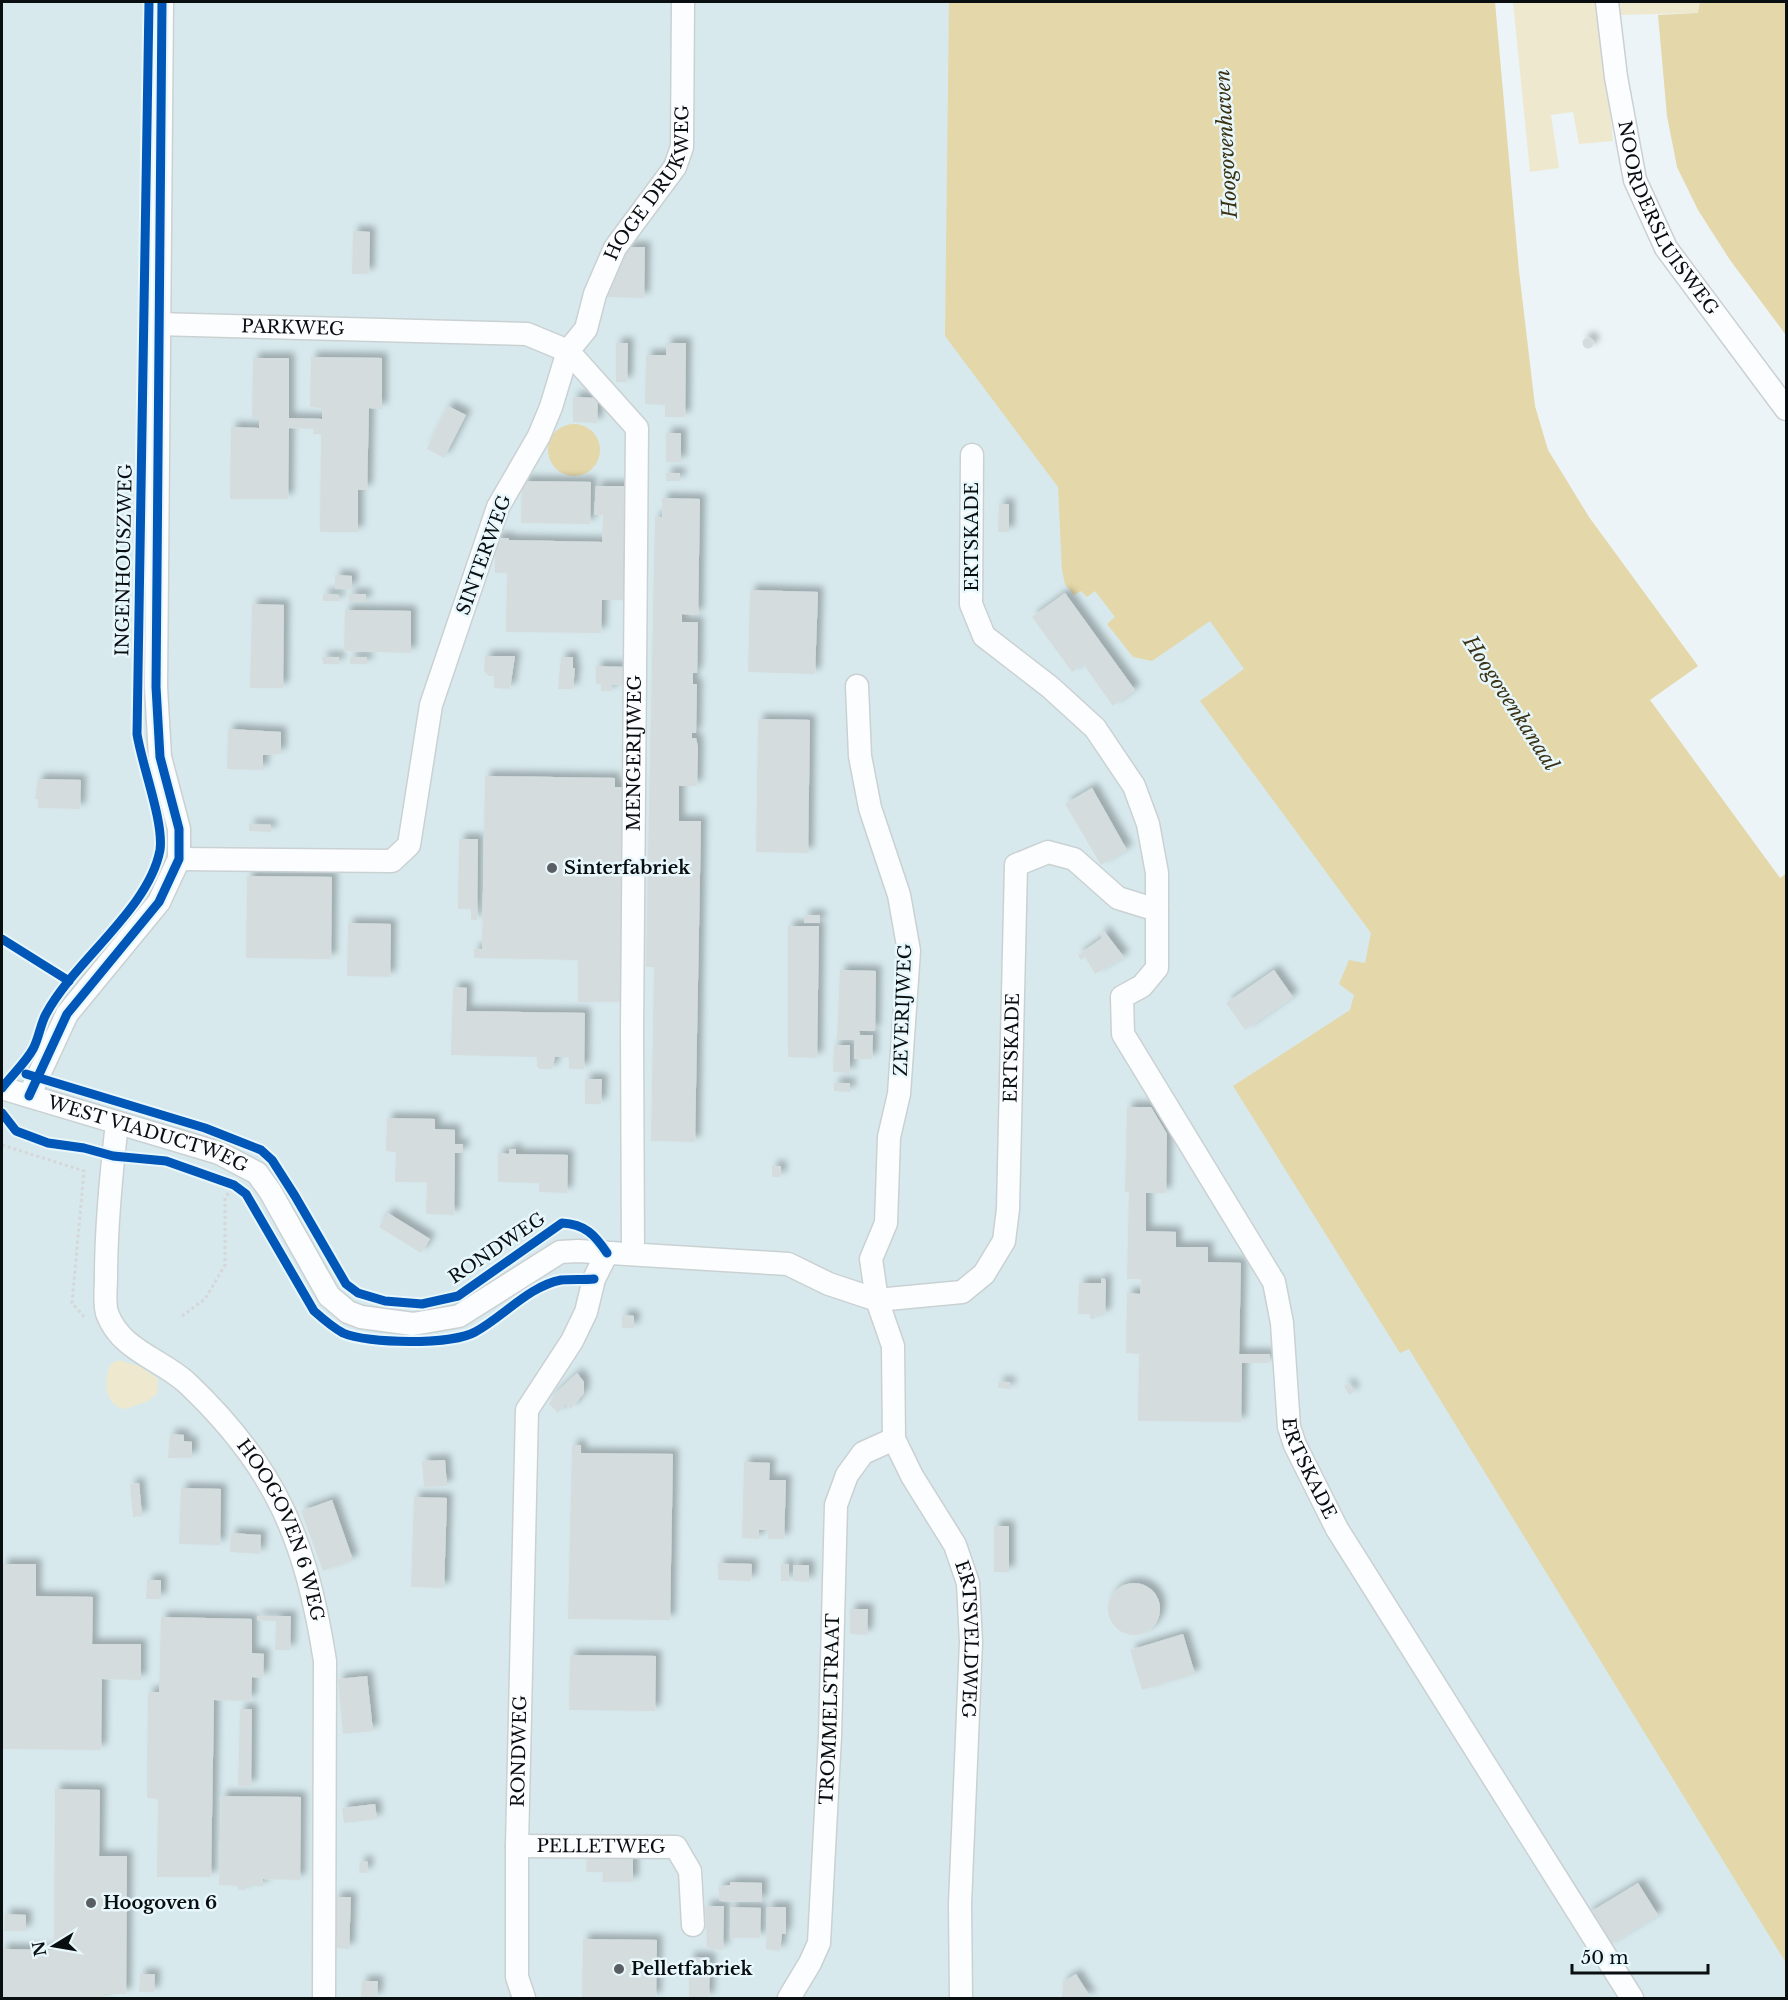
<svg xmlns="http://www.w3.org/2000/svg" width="1788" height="2000" font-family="'Libre Baskerville',serif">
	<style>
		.built { fill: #d7e9ed }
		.green { fill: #eee9ce }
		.water { fill: #e4d7a9 }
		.building { fill: #d5dcde; filter: url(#shadow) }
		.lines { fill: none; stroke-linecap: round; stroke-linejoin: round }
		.minor-casing { stroke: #cad1d3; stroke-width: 25 }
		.path { stroke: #d5d7d8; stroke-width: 3; stroke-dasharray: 3 3; stroke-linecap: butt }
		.minor { stroke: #fcfdfe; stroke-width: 22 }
		.cycleway-casing { stroke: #e7f7fc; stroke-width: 13 }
		.cycleway { stroke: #0057b8; stroke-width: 9 }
		.poi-dot { fill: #585e61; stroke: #e7f7fc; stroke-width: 2 }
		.labels { text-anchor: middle; stroke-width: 5; stroke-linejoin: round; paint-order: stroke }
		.street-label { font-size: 18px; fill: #090e10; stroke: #e7f7fc }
		.poi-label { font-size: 18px; font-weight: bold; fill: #090e10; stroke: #e7f7fc; text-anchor: start }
		.water-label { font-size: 20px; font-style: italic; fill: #3c3214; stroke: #e7f7fc }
	</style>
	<defs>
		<filter id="shadow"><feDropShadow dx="5.5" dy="-5.5" stdDeviation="3" flood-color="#0004"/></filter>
	</defs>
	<rect width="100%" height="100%" fill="#ecf4f7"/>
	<path class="built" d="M2 2H1000L1221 583 1786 1700V1998H2Z"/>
	<g class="green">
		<path d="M1513 2H1599L1613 141 1579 144 1573 112 1551 115 1559 168 1530 172Z"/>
		<path d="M1617 2H1700L1699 13 1619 15Z"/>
		<path d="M118 1360 139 1366 158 1379 157 1394 146 1402 125 1409C105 1406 103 1381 110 1365Z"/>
	</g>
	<g class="water">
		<path d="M949 2H1495L1519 271 1535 406 1548 450 1589 517 1698 666 1650 700 1780 878 1786 874V1963L1409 1349 1400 1353 1233 1086 1350 1010 1354 995 1339 984 1349 960 1365 963 1371 933 1200 701 1244 669 1210 621 1152 661 1133 657 1107 624 1115 617 1095 591 1087 597 1081 591 1074 595 1065 584 1062 570 1058 487 945 336Z"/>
		<path d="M1700 2H1786V335L1730 260 1698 210 1677 167 1667 116 1658 15 1698 13Z"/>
		<circle cx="574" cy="450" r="26"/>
	</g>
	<g class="building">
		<path d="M353 231 370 232 369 274H352Z"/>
		<path d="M628 247H645L644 298 605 297Z"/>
		<circle cx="1588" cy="343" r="5.5"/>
		<path d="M616 343H628L627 382H616Z"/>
		<path d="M666 343H686L685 417H665V405L645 404 646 355H666Z"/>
		<path d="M311 357 382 358V409L369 408 367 490H358V532H320L321 434H313L314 429 289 428 288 499H230L231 427 259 428V418H252L253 358H289V418L322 419V408L310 407Z"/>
		<path d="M573 397 598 398 597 423 573 422Z"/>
		<path d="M448 406 466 415 444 458 427 449Z"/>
		<rect x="666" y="433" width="15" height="29"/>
		<rect x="666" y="473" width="14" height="8"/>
		<path d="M522 481 591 482 590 524 521 523Z"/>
		<path d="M596 486H625L623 600H602L601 633 506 632 507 573H495V538H509V540L602 542 603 515H594Z"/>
		<path d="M662 498 700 499 698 615 682 614V622H698L697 673H693V684H697L696 733H692V738H696L698 747 697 786H679V821H701L695 1142 651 1141 654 967H646L649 804 655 517H662Z"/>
		<path d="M999 504H1009V532H998Z"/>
		<path d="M335 575 352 576V589H335Z"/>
		<path d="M750 590 818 592 815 674 748 672Z"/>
		<path d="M1065 593 1135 690 1113 706 1083 664 1072 672 1032 617Z"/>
		<path d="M323 594 339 595V601H323Z"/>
		<rect x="349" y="594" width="17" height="8"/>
		<path d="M252 604 284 605 283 688H250Z"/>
		<path d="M345 610 411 611V653L344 651Z"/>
		<path d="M485 656H515L510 689 494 688V676H489L484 671Z"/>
		<path d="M322 657H339V664H323Z"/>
		<rect x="350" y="657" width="17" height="7"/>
		<path d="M561 657H573V668H575L573 689H558Z"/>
		<path d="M596 666 624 667 623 685H612V691H601V684H596Z"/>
		<path d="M758 719 810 720 808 853 756 852Z"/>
		<path d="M228 729 281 732V754L263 755V770L227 769Z"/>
		<path d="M485 776 615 778V787H623L620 1002H578V960L474 958V949H482Z"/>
		<path d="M38 779 81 780 80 809 38 808V799H35Z"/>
		<path d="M1092 788 1127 850 1101 865 1065 804Z"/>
		<path d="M249 824 271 825V832L249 831Z"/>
		<path d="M459 839H478L477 920H471V909H458Z"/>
		<path d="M247 876 332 877 331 959 246 958Z"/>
		<rect x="804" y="915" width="16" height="8"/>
		<path d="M348 923 391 924 390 977 347 976Z"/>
		<path d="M788 926H819L817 1058 788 1057Z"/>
		<path d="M1104 931 1124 957 1095 974 1085 957 1081 960 1078 955 1102 938 1100 934Z"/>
		<path d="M840 970 876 971 875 1031H859L860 1035H873L872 1059H854V1040H837Z"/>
		<path d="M1274 970 1293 997 1245 1030 1226 1003Z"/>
		<path d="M453 987 467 988 466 1011 585 1013 584 1069H569V1057H555L552 1069H539L537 1066V1057L451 1055Z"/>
		<path d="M834 1045H850V1073L833 1072Z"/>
		<path d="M585 1079H602L601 1104H585Z"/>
		<path d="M834 1083H850V1092L834 1091Z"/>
		<path d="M1127 1107H1151L1167 1134 1166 1193H1146V1231L1176 1232V1247H1208V1262L1241 1263 1239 1354H1270L1269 1363H1242L1241 1422 1138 1421 1139 1354 1126 1353 1127 1293 1140 1294 1141 1279H1127L1129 1192H1125Z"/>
		<path d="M387 1118 435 1119V1129L455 1130V1144H463V1153H455L454 1215 426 1214 427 1182H395L396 1152 386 1151Z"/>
		<path d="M509 1149H516V1154L568 1155 567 1193 539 1192V1183L498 1182V1153L509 1154Z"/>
		<rect x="772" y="1166" width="9" height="11"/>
		<path d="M388 1213 430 1239 421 1253 379 1227Z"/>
		<path d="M1101 1278 1105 1279 1106 1283 1105 1315H1095V1319H1090V1314H1078L1079 1283H1101Z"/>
		<path d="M622 1315 634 1316V1328H622Z"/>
		<path d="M577 1373 584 1382V1393L571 1409 565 1404 558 1413 549 1404 556 1393Z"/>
		<path d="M998 1382H1010V1389L998 1388Z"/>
		<path d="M1349 1383 1354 1392 1349 1395 1344 1386Z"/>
		<path d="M170 1434 184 1435V1441L192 1442V1458H168Z"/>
		<path d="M572 1445H581V1453L673 1454 670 1620 568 1619Z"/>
		<path d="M445 1460 447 1486 424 1487 422 1461Z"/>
		<path d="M744 1462 770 1463 769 1480H786L784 1539H768V1530H759V1539L742 1538Z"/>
		<path d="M139 1483 142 1516 133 1517 130 1484Z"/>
		<path d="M181 1488 221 1489 220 1545 179 1544Z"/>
		<path d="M414 1497 447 1498 444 1588 411 1587Z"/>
		<path d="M332 1500 353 1560 323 1571 301 1511Z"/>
		<rect x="994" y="1526" width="15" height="46"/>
		<path d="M231 1533 261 1535 260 1554 230 1552Z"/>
		<path d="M718 1563 752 1564 751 1581 718 1580Z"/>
		<path d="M2 1564H36V1596L93 1597 92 1644H141V1680L102 1679 101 1750 2 1749Z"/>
		<rect x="781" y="1564" width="8" height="17"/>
		<path d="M793 1565H809V1582L793 1581Z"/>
		<path d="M147 1580H161V1599H146Z"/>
		<circle cx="1134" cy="1609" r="26"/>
		<path d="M850 1609H868L867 1635 850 1634Z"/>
		<path d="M257 1616H291L290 1650H275L276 1621 257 1620Z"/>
		<path d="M161 1617 252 1619V1653L264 1654 263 1678 252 1677 251 1701 214 1700 211 1877H157L158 1799 147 1798V1777L148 1692H159Z"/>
		<path d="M1183 1634 1195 1674 1142 1690 1130 1650Z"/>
		<path d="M570 1655 656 1656 655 1711 569 1710Z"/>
		<path d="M367 1676 373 1731 343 1734 338 1679Z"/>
		<path d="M240 1709H252L251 1786H238Z"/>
		<path d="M55 1789 100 1790 99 1856H127L126 1994H105V1998H2V1949L54 1950Z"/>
		<path d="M221 1796 301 1797 300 1880 263 1879V1886H245V1890H238V1886L219 1885Z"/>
		<path d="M375 1804 377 1819 344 1823 342 1808Z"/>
		<path d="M587 1858 633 1859V1882H602L603 1872H586Z"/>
		<path d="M360 1861 368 1862 367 1873H359Z"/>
		<path d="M730 1882 762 1883V1902L720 1901 718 1887 730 1885Z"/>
		<path d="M1638 1883 1658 1915 1607 1946 1587 1914Z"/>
		<path d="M335 1897H351L349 1949 335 1948Z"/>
		<path d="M705 1906H724L723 1948 721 1950 707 1948Z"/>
		<path d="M730 1907 761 1908 760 1938H730Z"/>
		<path d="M767 1907H786V1934H782L780 1951 766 1949Z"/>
		<path d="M5 1914 26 1915V1931H4Z"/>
		<path d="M583 1939 657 1940 656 1998H582Z"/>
		<path d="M689 1957 710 1958 709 1998H689Z"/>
		<path d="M140 1974H155L154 1992H139Z"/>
		<path d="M1076 1974 1091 1998H1062L1063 1982Z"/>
		<path d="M362 1981H378L377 1998H361Z"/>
	</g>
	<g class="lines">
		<defs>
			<g id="minor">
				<path id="s1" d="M1607 2 1616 77 1635 180 1666 248 1786 409"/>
				<path id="s2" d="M157 324 527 334 568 351 551 407 539 436 498 507 431 705 409 845 392 861 179 859"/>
				<path id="s3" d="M972 455 971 604 984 636 1050 687 1095 728 1134 786 1148 824 1157 873V968L1142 986 1122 997 1123 1034 1274 1282 1282 1323 1289 1427 1295 1445 1337 1529 1632 1998"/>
				<path id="s4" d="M857 686 860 756 870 808 899 895 909 951 899 1094 889 1137 886 1223 871 1259 877 1300 893 1346 894 1439 912 1476 955 1545 968 1583 971 1642 960 1904 961 1998"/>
				<path id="s5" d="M2 1088 219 1153 257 1173 270 1191 329 1296 348 1312 361 1317 413 1324 459 1316 560 1252 578 1251 788 1264 829 1284 877 1300 962 1292 984 1274 1004 1241 1008 1209 1016 865 1048 852 1074 859 1118 898 1157 910"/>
				<path d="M29 1096 67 1014 159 902 179 859V829L160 757 156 687 162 2"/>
				<path id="s6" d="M117 1123C111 1175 106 1225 106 1277 106 1288 104 1303 107 1313 120 1350 161 1359 187 1383 277 1468 306 1541 325 1661L324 1998"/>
				<path id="s7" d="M633 1254 632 1031 637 428 568 351 586 329 595 294 615 248 675 167 682 147 683 2"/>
				<path id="s8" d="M517 1846 676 1847 690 1871 693 1925"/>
				<path id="s9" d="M524 1998 517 1977V1846L527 1410 572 1341 586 1312 594 1279 607 1253"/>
				<path id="s10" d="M789 1998 810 1963 819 1943 830 1736 836 1505 847 1475 863 1453 894 1439"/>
			</g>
		</defs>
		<use href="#minor" class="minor-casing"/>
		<g class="path">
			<path d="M2 1145 84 1171 72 1303 86 1319"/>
			<path d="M182 1316 205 1299 225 1265V1198L234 1185"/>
		</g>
		<use href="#minor" class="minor"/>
		<defs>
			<g id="cycleway">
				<path d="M2 939 69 981"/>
				<path d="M26 1074 205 1128 261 1150 272 1160 295 1196 346 1284 358 1293 385 1301 422 1304 458 1296 562 1223C585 1224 595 1235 607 1253"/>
				<path d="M2 1088C12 1075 26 1062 33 1049 39 1038 40 1025 46 1014 74 961 149 909 160 850 164 822 142 766 137 734L149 2"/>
				<path d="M29 1096 67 1014 159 902 179 859V829L160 757 156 687 162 2"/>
				<path d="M2 1113 16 1131 48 1143 84 1148 113 1156 166 1161 234 1185 246 1194 314 1311C323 1319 332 1327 343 1333 367 1344 452 1345 475 1332 503 1317 529 1286 561 1280 572 1279 583 1280 594 1279"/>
			</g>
		</defs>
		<use href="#cycleway" class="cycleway-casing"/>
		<use href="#cycleway" class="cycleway"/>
	</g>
	<g class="poi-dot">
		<circle cx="552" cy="868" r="6"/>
		<circle cx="91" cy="1903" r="6"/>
		<circle cx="619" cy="1969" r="6"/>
	</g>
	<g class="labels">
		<g class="street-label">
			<text dy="6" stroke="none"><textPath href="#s7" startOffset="1120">HOGE DRUKWEG</textPath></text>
			<text dy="6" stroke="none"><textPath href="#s1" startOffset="228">NOORDERSLUISWEG</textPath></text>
			<text dy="6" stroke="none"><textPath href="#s2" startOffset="136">PARKWEG</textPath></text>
			<text transform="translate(972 537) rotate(-90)" y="6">ERTSKADE</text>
			<text transform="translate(484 555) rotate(-70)" y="6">SINTERWEG</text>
			<text transform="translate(124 560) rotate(-89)" y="6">INGENHOUSZWEG</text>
			<text dy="6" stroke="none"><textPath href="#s7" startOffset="501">MENGERIJWEG</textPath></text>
			<text transform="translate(903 1010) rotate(-88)" y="6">ZEVERIJWEG</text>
			<text dy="6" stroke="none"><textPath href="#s5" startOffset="1340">ERTSKADE</textPath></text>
			<text dy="6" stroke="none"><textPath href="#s5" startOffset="153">WEST VIADUCTWEG</textPath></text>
			<text transform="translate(497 1248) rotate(-34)" y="6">RONDWEG</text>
			<text dy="6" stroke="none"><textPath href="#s3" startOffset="1148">ERTSKADE</textPath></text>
			<text dy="6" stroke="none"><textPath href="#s6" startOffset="477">HOOGOVEN 6 WEG</textPath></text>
			<text dy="6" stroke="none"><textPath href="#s4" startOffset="986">ERTSVELDWEG</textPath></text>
			<text dy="6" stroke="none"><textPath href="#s10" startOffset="297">TROMMELSTRAAT</textPath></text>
			<text dy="6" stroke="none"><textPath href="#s9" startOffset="248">RONDWEG</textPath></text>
			<text dy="6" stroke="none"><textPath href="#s8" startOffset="84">PELLETWEG</textPath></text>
		</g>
		<g class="poi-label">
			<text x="564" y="874">Sinterfabriek</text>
			<text x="103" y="1909">Hoogoven 6</text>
			<text x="631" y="1975">Pelletfabriek</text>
		</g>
		<g class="water-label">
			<text transform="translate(1226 144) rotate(-93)" y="7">Hoogovenhaven</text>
			<text transform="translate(1511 703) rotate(57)" y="7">Hoogovenkanaal</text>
		</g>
	</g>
	<rect width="1788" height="2000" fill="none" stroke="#090e10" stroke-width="6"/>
	<g transform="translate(54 1946) rotate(259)" stroke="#e7f7fc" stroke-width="4.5" paint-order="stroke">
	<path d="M0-4.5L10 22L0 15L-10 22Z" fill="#090e10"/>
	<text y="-9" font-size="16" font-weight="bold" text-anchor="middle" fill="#090e10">N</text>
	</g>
	<path d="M1572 1964v9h136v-9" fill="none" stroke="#090e10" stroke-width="3"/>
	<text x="1581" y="1964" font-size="18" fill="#090e10" stroke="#e7f7fc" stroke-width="4.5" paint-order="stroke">50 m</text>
</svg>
